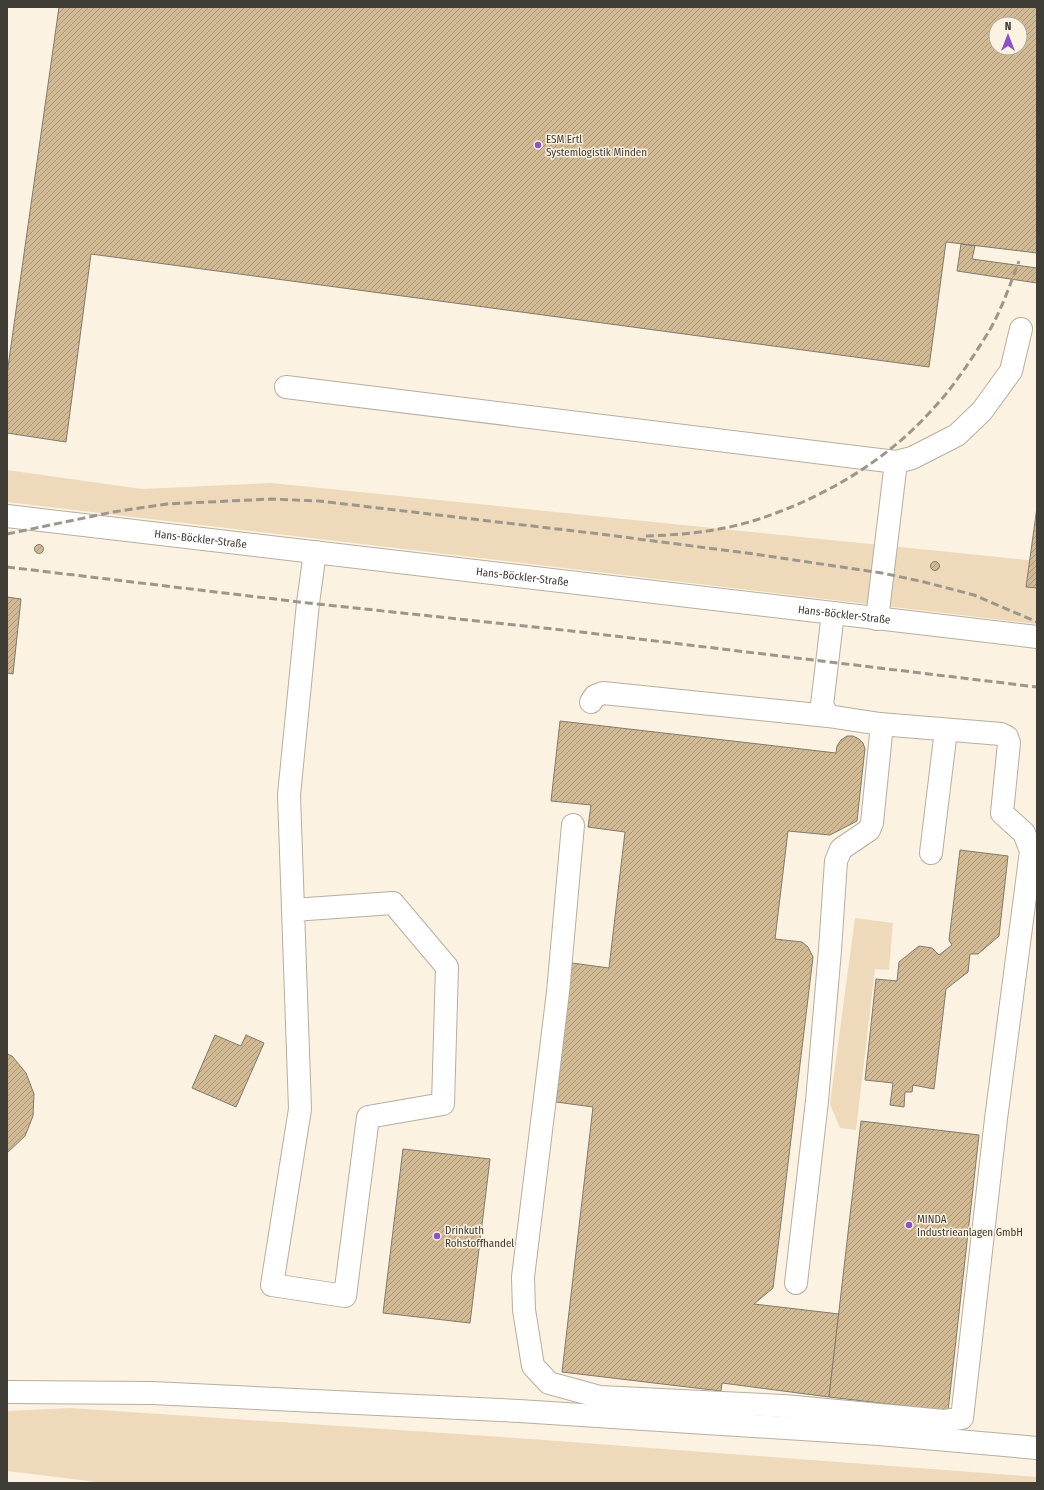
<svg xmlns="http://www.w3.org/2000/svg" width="1044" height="1490" font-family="'Fira Sans Condensed',sans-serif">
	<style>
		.green { fill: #eedaba }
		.building { fill: url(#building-hatch); stroke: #827a6c; fill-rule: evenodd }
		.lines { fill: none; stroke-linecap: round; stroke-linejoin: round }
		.minor-casing { stroke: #b7ae9f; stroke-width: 24 }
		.minor { stroke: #fff; stroke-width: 22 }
		.rail { stroke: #9d968b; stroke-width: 3; stroke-dasharray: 8 4; stroke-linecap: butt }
		.poi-dot { fill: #8952ca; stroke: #fbf2e2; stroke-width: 1.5 }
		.labels { text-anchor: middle; stroke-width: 3; stroke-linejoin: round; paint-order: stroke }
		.poi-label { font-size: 11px; fill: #403c36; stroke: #fbf2e2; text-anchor: start }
		.street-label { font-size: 11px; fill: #403c36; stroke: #fbf2e2 }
	</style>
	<defs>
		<pattern id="building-hatch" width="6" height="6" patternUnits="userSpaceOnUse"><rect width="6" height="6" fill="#d1ba93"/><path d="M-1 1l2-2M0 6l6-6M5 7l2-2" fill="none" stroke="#ab9879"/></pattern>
	</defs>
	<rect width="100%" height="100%" fill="#fbf2e2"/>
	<g class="green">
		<path d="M7 470 142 489 271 483 1037 561V624L7 502Z"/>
		<path d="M855 918 893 923 889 970 875 969 856 1130 840 1128 830 1104Z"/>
		<path d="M70 1408 531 1439 1037 1477V1483H105L7 1471V1411Z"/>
	</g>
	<g class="building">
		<path d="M59 7H1037V253L946 242 929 367 91 254 66 442 7 433V374ZM996 24H1020V48H996Z"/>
		<path d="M961 244 975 246 972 259 1037 268V283L957 271Z"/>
		<path d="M1037 507V588L1026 587Z"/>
		<circle cx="39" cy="549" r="4.5"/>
		<circle cx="935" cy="566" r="4.5"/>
		<path d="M7 597 21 599 13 674 7 673Z"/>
		<path d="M560 721 836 753 837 746 841 740 847 736H853L859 739 863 743 865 749 864 757 857 821 830 835 788 831 775 939 802 942 808 947 813 957 773 1288 754 1304 839 1314 829 1397 722 1383 721 1391 562 1372 593 1107 556 1102 572 963 609 968 625 832 588 827 591 805 551 801Z"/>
		<path d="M960 850 1008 856 999 936 978 954H970L968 972 946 989 934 1089 913 1085 912 1092H905L904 1107 890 1105 893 1083 865 1080 876 979 897 981 899 962 919 946 932 948 939 955 952 945 949 940Z"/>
		<path d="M215 1035 241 1046 246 1035 264 1043 236 1107 192 1088Z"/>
		<path d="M7 1054 12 1056 26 1073 34 1094 33 1116 25 1136 7 1153Z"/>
		<path d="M861 1121 979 1135 948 1411 829 1397Z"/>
		<path d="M403 1149 490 1159 470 1323 383 1313Z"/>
	</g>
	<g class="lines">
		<defs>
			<g id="minor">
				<path d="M286 387 896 462 877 619"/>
				<path d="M896 462 912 458 957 435 982 411 1011 371 1021 329"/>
				<path id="s1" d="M7 516 1037 637"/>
				<path d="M591 702 595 696 603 693 828 716"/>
				<path d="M573 825 558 992 523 1277 524 1310 533 1366 549 1383 600 1397 784 1406 944 1421 962 1418 996 1119 1031 851 1024 833 1002 813 1009 743 1007 737 1001 734 880 724"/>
				<path d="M931 853 946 730"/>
				<path d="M293 910 393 903 447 967 443 1104 368 1117 345 1296 272 1285 300 1109 289 795 308 603 315 552"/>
				<path d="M796 1283 817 1101 830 950 836 861 841 849 869 830 872 823 881 734 880 724 828 716 822 705 833 613"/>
				<path d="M7 1392 152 1393 519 1411 879 1434 1037 1448"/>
			</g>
		</defs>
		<use href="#minor" class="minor-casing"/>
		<use href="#minor" class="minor"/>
		<g class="rail">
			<path d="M7 534 113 512 167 504 271 499 319 501 600 534 754 554 882 573 924 582 974 595 1037 622"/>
			<path d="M646 536C682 535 721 531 756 520 821 499 885 462 931 411 953 388 971 360 988 333 1001 311 1010 285 1019 261"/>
			<path d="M7 567 308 603 581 632 1037 687"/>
		</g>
	</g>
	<g class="poi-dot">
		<circle cx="538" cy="145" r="4"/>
		<circle cx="909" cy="1225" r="4"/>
		<circle cx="437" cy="1236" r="4"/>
	</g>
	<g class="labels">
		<g class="poi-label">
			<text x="546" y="143">ESM Ertl<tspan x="546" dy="13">Systemlogistik Minden</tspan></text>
			<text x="917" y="1223">MINDA<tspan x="917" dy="13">Industrieanlagen GmbH</tspan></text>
			<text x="445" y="1234">Drinkuth<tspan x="445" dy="13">Rohstoffhandel</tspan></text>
		</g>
		<g class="street-label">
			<text dy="4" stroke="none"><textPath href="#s1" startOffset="195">Hans-Böckler-Straße</textPath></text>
			<text dy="4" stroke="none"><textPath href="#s1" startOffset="519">Hans-Böckler-Straße</textPath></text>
			<text dy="4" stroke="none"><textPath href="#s1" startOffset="843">Hans-Böckler-Straße</textPath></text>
		</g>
	</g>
	<rect width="1044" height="1490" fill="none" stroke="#403c36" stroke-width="16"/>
	<g transform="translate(1008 36)"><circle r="19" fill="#fbf2e2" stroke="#b0a99d"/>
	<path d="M0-3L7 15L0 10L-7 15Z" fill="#8952ca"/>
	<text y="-6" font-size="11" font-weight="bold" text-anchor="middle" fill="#403c36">N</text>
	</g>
</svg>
